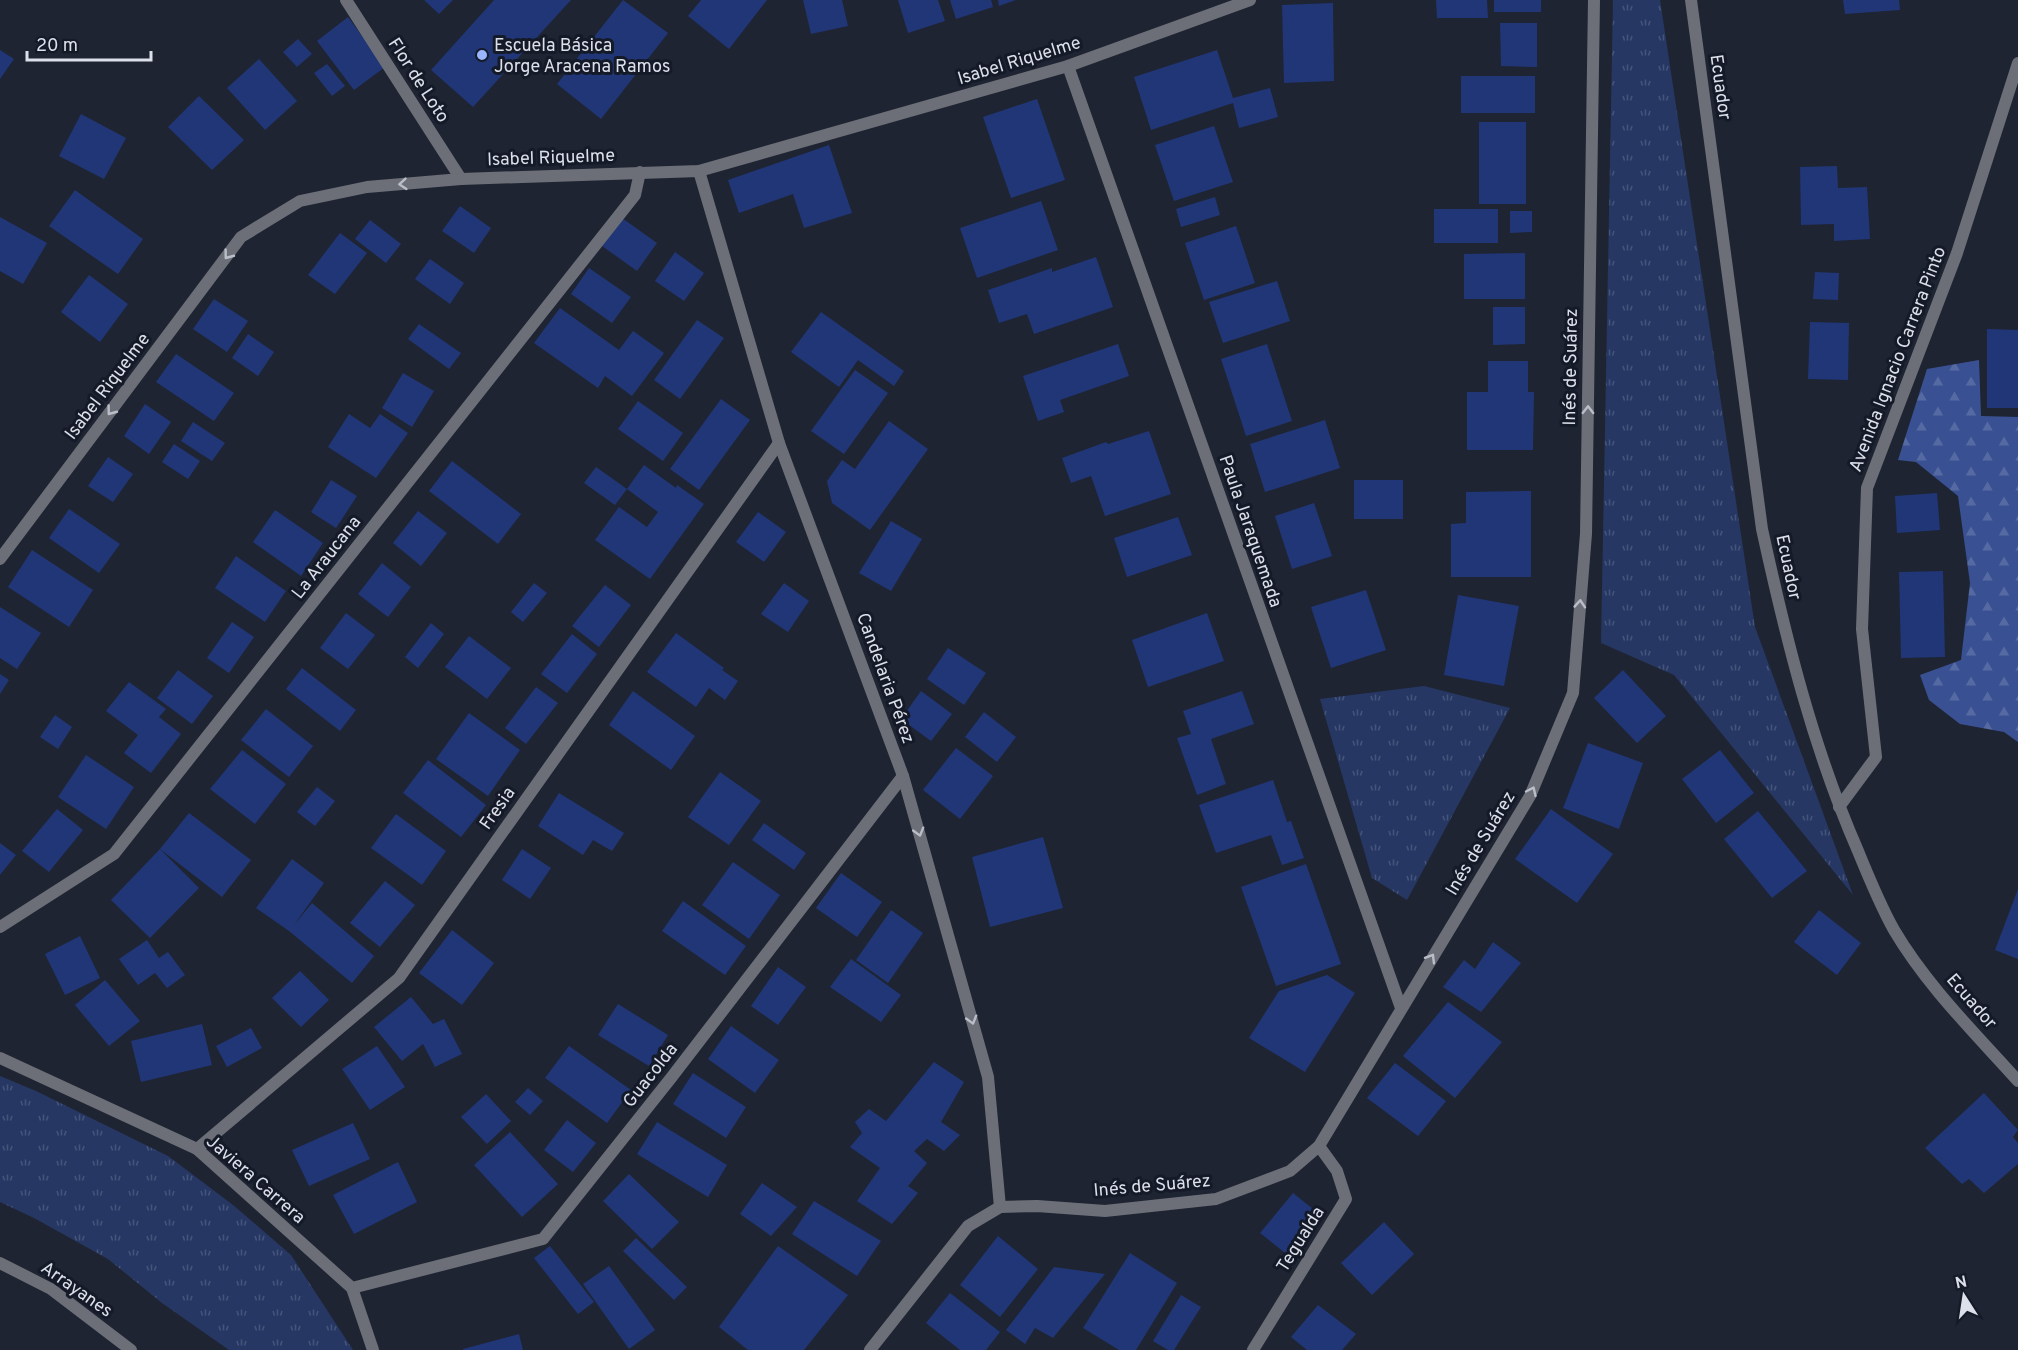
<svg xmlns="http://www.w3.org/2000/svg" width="2018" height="1350" font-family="Overpass,sans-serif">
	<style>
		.grass { fill: url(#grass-tufts) }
		.forest { fill: url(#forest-firs) }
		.building { fill: #213676 }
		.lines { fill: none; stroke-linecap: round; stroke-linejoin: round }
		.minor { stroke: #6c6f77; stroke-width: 12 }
		.tertiary { stroke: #6c6f77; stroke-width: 12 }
		.oneway { stroke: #babec8 }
		.poi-dot { fill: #98b5fd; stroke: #141a28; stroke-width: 2 }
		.labels { text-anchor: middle; stroke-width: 6; stroke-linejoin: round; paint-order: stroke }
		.poi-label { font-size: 18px; fill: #dce0ea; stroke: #141a28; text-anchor: start }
		.street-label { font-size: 18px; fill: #dce0ea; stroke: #141a28 }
	</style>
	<defs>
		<pattern id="grass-tufts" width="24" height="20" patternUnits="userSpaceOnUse" patternTransform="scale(1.5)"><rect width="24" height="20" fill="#263764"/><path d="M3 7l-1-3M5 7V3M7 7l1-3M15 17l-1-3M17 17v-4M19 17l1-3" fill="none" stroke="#45547a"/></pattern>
		<pattern id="forest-firs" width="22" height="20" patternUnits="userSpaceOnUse" patternTransform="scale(1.5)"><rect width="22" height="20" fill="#395193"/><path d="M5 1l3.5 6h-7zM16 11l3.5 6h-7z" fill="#556aa2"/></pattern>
	</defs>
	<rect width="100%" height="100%" fill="#1e2432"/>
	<g class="grass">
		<path d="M1613 0H1660L1755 627 1853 895 1674 675 1601 643Z"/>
		<path d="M1424 686 1510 708 1407 900 1372 878 1320 699Z"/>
		<path d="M0 1076 36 1091 168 1156 233 1205 291 1255 353 1350H229L162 1303 108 1259 34 1218 0 1202Z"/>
	</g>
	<path class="forest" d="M1979 360 1981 416 2018 417V742L2004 732 1960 724 1929 700 1920 675 1961 660 1970 583 1958 496 1916 462 1898 460 1927 369Z"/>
	<g class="building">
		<path d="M424 0H453L439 14Z"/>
		<path d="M494 0H571L473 107 431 70Z"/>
		<path d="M623 0 668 33 601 119 557 84Z"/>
		<path d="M701 0H767L729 49 688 16Z"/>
		<path d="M803 0H842L848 26 811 34Z"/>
		<path d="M898 0H938L945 21 908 33Z"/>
		<path d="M950 0H991L993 7 956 19Z"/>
		<path d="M998 0H1016L999 6Z"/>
		<path d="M1436 0H1487L1488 18H1437Z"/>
		<rect x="1494" y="0" width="47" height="12"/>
		<path d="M1843 0H1899L1900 10 1845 14Z"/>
		<path d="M1333 3 1334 81 1284 83 1282 5Z"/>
		<path d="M348 17 385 67 354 90 317 41Z"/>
		<path d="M1500 23H1537V67L1501 66Z"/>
		<path d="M298 39 312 54 297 67 283 52Z"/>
		<path d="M0 50 14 59 0 79Z"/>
		<path d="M1217 50 1233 98 1270 88 1278 117 1239 128 1233 103 1151 130 1134 77Z"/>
		<path d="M259 59 297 101 265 130 227 88Z"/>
		<path d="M327 64 345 86 332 96 314 73Z"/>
		<rect x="1461" y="76" width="74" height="37"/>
		<path d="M199 96 244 140 212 170 168 127Z"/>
		<path d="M1037 99 1065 180 1011 198 983 117Z"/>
		<path d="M81 114 126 138 104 179 59 156Z"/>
		<rect x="1479" y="122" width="47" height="82"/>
		<path d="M1214 126 1233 182 1174 201 1155 145Z"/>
		<path d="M829 145 852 213 804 228 793 194 739 213 728 180Z"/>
		<path d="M1837 166 1838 188 1867 187 1870 239 1834 241V224L1801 225 1800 167Z"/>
		<path d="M75 190 143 239 118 274 49 226Z"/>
		<path d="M1215 197 1220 215 1181 227 1176 209Z"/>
		<path d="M1041 201 1058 250 977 278 960 228Z"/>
		<path d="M460 206 491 228 474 253 442 231Z"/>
		<rect x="1434" y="209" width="64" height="34"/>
		<path d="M1510 211H1532V232L1510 233Z"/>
		<path d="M0 217 47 243 23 284 0 271Z"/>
		<path d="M622 218 657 243 637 271 602 246Z"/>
		<path d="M370 220 401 244 386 263 355 239Z"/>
		<path d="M1236 226 1255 283 1204 300 1185 243Z"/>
		<path d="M340 233 367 253 335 294 308 275Z"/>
		<path d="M675 252 704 273 684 301 655 281Z"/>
		<path d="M1525 253V299H1464V254Z"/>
		<path d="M1096 257 1113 307 1034 334 1027 314 999 323 988 290 1052 268V272Z"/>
		<path d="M430 259 464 283 450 304 415 279Z"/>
		<path d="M589 268 631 297 612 323 571 294Z"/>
		<path d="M1815 272 1839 273 1838 300 1813 299Z"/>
		<path d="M89 275 128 304 100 342 61 312Z"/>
		<path d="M1277 281 1290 321 1223 343 1209 302Z"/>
		<path d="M214 299 248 321 227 352 193 329Z"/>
		<path d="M1493 307H1525V344L1493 345Z"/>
		<path d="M560 308 619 350 633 331 664 353 632 396 605 376 598 388 534 343Z"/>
		<path d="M821 312 904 371 894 386 858 360 839 387 791 352Z"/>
		<path d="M697 320 724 338 680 399 654 380Z"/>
		<path d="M1810 322 1849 323 1848 380 1808 379Z"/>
		<path d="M419 324 461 353 449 369 408 339Z"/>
		<path d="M1987 329 2018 330V408H1987Z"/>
		<path d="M248 334 274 352 258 376 232 358Z"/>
		<path d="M1118 344 1129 376 1060 400 1064 412 1038 421 1023 376Z"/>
		<path d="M1267 344 1292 421 1246 436 1221 359Z"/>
		<path d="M176 354 234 393 214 421 156 382Z"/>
		<path d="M1488 361H1528V392H1534L1533 450H1467V392H1488Z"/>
		<path d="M855 370 888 393 844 454 811 431Z"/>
		<path d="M403 373 434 391 412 427 382 408Z"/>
		<path d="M721 399 750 420 699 490 670 469Z"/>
		<path d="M638 401 683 433 663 461 618 429Z"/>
		<path d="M145 404 171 422 149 454 124 436Z"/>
		<path d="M349 414 370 428 380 414 408 433 376 478 328 447Z"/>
		<path d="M1325 420 1340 468 1265 492 1250 444Z"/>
		<path d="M889 421 928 449 870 530 832 503 827 481 842 460 855 469Z"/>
		<path d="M193 422 225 443 212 461 181 441Z"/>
		<path d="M1149 431 1171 494 1105 516 1091 476 1071 483 1062 458 1106 442 1108 444Z"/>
		<path d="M174 444 200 461 188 479 162 462Z"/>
		<path d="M108 457 133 474 113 502 88 486Z"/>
		<path d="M452 461 521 514 498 544 429 491Z"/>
		<path d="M644 465 676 488 677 485 704 504 650 579 595 540 619 507 647 527 658 512 627 489Z"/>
		<path d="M596 467 627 489 615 505 584 483Z"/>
		<path d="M331 480 357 496 336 528 311 512Z"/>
		<rect x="1354" y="480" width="49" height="39"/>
		<path d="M1531 491V577H1451V524L1466 523V492Z"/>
		<path d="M1937 493 1940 530 1897 533 1895 496Z"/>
		<path d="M1314 503 1332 556 1292 569 1275 516Z"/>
		<path d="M69 509 120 544 99 573 49 538Z"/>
		<path d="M275 510 323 543 301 576 253 542Z"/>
		<path d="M418 511 447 533 421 566 393 543Z"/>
		<path d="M758 512 786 532 764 562 736 542Z"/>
		<path d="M1178 517 1192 555 1127 577 1114 538Z"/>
		<path d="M891 521 922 539 891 591 859 573Z"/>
		<path d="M32 550 93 590 69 627 8 587Z"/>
		<path d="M236 556 286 591 265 622 215 588Z"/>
		<path d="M382 563 411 587 388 617 358 594Z"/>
		<path d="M1943 571 1945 657 1901 658 1899 572Z"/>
		<path d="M534 583 547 593 523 622 511 612Z"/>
		<path d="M784 583 809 601 788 632 761 614Z"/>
		<path d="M605 585 631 605 599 647 572 626Z"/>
		<path d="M1366 590 1386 650 1331 668 1311 607Z"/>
		<path d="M1458 595 1519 606 1504 686 1444 675Z"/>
		<path d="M0 607 41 633 17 669 0 658Z"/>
		<path d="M346 613 375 635 348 669 320 648Z"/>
		<path d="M1207 613 1224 661 1148 687 1132 640Z"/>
		<path d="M232 622 254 637 229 673 207 658Z"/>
		<path d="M431 623 444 634 418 668 405 657Z"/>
		<path d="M676 633 724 668 722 670 738 681 725 700 709 688 696 707 647 672Z"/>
		<path d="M572 634 597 654 567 693 541 674Z"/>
		<path d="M469 636 511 668 487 699 445 667Z"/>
		<path d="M948 648 986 673 964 705 927 679Z"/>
		<path d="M302 668 356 710 340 731 286 689Z"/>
		<path d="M178 670 213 696 192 724 157 698Z"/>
		<path d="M1623 670 1666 716 1637 743 1594 698Z"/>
		<path d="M0 674 9 680 0 694Z"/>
		<path d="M129 682 166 709 159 717 181 734 151 773 124 753 138 735 106 711Z"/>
		<path d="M536 687 558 703 526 744 505 728Z"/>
		<path d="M633 691 695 736 671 770 609 725Z"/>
		<path d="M921 691 952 714 931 741 901 719Z"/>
		<path d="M1242 691 1254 724 1211 739 1226 784 1197 795 1177 738 1191 734 1183 711Z"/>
		<path d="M266 709 313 746 289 777 241 740Z"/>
		<path d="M984 712 1016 737 997 762 965 737Z"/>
		<path d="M469 713 520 750 488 796 436 759Z"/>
		<path d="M55 715 72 727 58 749 40 737Z"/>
		<path d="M1588 743 1643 763 1619 829 1563 808Z"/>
		<path d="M956 748 993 776 960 819 923 790Z"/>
		<path d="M242 750 286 784 255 824 210 789Z"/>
		<path d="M1720 750 1754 793 1716 823 1682 779Z"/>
		<path d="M86 755 134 787 106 829 58 797Z"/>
		<path d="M428 760 486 805 461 837 403 793Z"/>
		<path d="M720 772 761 801 729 845 688 817Z"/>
		<path d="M1273 780 1287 822 1291 821 1304 858 1282 865 1271 835 1216 853 1199 805Z"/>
		<path d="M317 787 335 801 315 826 297 812Z"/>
		<path d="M559 793 624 833 612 851 593 840 583 855 538 826Z"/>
		<path d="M57 809 83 830 49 872 22 851Z"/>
		<path d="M1551 809 1613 854 1577 903 1515 859Z"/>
		<path d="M1758 811 1807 871 1772 898 1724 839Z"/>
		<path d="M189 813 251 860 222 897 160 849Z"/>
		<path d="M396 814 446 851 422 885 371 848Z"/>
		<path d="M764 823 806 853 794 870 752 840Z"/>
		<path d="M1043 837 1063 908 990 927 972 857Z"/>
		<path d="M0 843 16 855 0 875Z"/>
		<path d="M160 849 199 888 150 938 111 900Z"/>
		<path d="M522 849 551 868 530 899 502 880Z"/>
		<path d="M292 859 324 883 294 925 312 903 374 956 352 983 289 931 256 908Z"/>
		<path d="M733 862 780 895 749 939 702 905Z"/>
		<path d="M1306 864 1341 964 1276 986 1241 887Z"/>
		<path d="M841 873 882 902 857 937 816 908Z"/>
		<path d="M385 881 415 905 380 947 350 923Z"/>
		<path d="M2018 889V959L1995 950Z"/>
		<path d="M683 901 746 946 725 975 662 931Z"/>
		<path d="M891 910 923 933 888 983 856 960Z"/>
		<path d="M1819 910 1861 943 1837 975 1794 942Z"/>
		<path d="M452 930 494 963 462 1005 419 973Z"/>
		<path d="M80 936 100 978 65 995 45 954Z"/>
		<path d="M147 940 159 958 168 952 185 975 167 988 155 973 138 985 119 959Z"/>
		<path d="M1493 942 1521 963 1481 1012 1443 987 1464 960 1475 969Z"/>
		<path d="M851 959 901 995 881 1022 830 987Z"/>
		<path d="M778 967 806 987 778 1025 751 1006Z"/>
		<path d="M300 971 329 1000 301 1027 272 998Z"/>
		<path d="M1327 975 1355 993 1305 1072 1249 1038 1279 991Z"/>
		<path d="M105 980 140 1021 109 1046 75 1005Z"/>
		<path d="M411 997 433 1024 444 1019 462 1054 435 1067 423 1044 402 1061 374 1027Z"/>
		<path d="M1448 1002 1502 1042 1455 1098 1403 1056Z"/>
		<path d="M618 1004 668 1035 649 1066 598 1035Z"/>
		<path d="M202 1024 212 1065 141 1082 131 1041Z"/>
		<path d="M731 1026 779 1060 755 1093 708 1059Z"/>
		<path d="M251 1028 262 1048 227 1067 216 1046Z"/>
		<path d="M377 1046 405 1087 370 1110 342 1069Z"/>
		<path d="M569 1046 631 1090 607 1123 545 1078Z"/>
		<path d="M934 1062 964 1082 941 1122 960 1135 944 1151 927 1139 914 1151 927 1163 908 1186 918 1193 892 1224 857 1201 880 1168 850 1147 862 1133 855 1122 869 1109 886 1121Z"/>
		<path d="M1395 1063 1446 1101 1418 1136 1367 1098Z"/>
		<path d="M693 1073 746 1107 726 1138 673 1104Z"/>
		<path d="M528 1088 543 1101 530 1115 515 1102Z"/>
		<path d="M1984 1093 2018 1130 2013 1137 2018 1143V1164L1984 1193 1969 1179 1962 1184 1925 1148Z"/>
		<path d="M486 1094 511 1121 487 1144 461 1117Z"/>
		<path d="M567 1120 596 1143 573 1172 544 1150Z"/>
		<path d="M657 1122 727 1165 708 1197 637 1154Z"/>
		<path d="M353 1123 370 1159 309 1186 292 1150Z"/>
		<path d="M510 1132 558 1184 522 1217 474 1165Z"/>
		<path d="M398 1162 417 1202 354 1234 333 1195Z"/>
		<path d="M629 1174 679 1222 652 1249 603 1201Z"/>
		<path d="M762 1183 797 1207 771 1236 740 1214Z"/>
		<path d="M1293 1193 1323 1217 1290 1257 1260 1233Z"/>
		<path d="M814 1201 881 1241 857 1276 792 1234Z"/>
		<path d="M1384 1222 1414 1254 1372 1295 1341 1263Z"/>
		<path d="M998 1236 1038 1269 1000 1317 960 1285Z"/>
		<path d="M636 1238 687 1287 674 1300 623 1251Z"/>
		<path d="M550 1246 594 1302 578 1314 534 1258Z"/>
		<path d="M778 1246 848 1295 804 1350H748L719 1327Z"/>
		<path d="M1130 1253 1177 1283 1136 1350H1119L1083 1328Z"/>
		<path d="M609 1266 655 1330 629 1349 583 1284Z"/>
		<path d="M1054 1267 1105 1274 1053 1338 1035 1328 1025 1344 1006 1330Z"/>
		<path d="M950 1293 1000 1332 986 1350H960L926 1323Z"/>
		<path d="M1181 1295 1201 1307 1174 1350H1168L1153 1341Z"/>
		<path d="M1318 1305 1356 1334 1342 1350H1307L1291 1337Z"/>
		<path d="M519 1334 523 1350H463V1349Z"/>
	</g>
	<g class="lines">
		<g class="minor">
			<path d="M346 0 461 179"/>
			<path d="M1068 66 1401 1008"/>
			<path d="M699 171 779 443 903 776 988 1077 1000 1207"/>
			<path d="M0 559 241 237 300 201 367 187 461 179 699 171 1068 66 1250 0"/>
			<path d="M0 927 114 854 635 195 640 172"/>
			<path d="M0 1058 197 1149 352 1288 373 1350"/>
			<path d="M197 1149 399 978 779 443"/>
			<path d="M0 1263 51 1289 131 1350"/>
			<path d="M352 1288 543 1239 671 1078 903 776"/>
			<path d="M870 1350 968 1226 1000 1207 1037 1206 1105 1211 1216 1199 1290 1171 1319 1146 1530 796 1573 693 1586 534 1594 0"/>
			<path d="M1253 1350 1346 1199 1337 1171 1319 1146"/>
		</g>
		<g class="tertiary">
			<path d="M1691 0 1762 529C1786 639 1813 748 1858 851 1869 878 1880 905 1894 930 1927 986 1975 1033 2018 1081"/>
			<path d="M1839 807 1876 757 1862 629 1867 488 1957 253 2018 63"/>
		</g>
	</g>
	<defs><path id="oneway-chevron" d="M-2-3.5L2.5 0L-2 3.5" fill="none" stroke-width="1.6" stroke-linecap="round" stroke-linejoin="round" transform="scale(1.5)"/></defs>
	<g class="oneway">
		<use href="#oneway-chevron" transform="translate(403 184) rotate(175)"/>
		<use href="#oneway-chevron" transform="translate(228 255) rotate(127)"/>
		<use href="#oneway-chevron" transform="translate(1588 410) rotate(-89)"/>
		<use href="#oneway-chevron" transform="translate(111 411) rotate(127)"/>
		<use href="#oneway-chevron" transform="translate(1580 604) rotate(-86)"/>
		<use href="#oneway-chevron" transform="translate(1532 791) rotate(-65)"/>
		<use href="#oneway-chevron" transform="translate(919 832) rotate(74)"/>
		<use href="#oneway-chevron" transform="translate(1431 958) rotate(-59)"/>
		<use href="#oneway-chevron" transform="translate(972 1020) rotate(74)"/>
	</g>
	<circle class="poi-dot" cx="482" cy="55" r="6"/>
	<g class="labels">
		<g class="poi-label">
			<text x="494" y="51">Escuela Básica<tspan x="494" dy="21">Jorge Aracena Ramos</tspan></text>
		</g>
		<g class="street-label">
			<text transform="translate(1019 60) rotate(-17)" y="6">Isabel Riquelme</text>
			<text transform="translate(419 80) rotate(57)" y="6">Flor de Loto</text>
			<text transform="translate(1721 87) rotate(82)" y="6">Ecuador</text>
			<text transform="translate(551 157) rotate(-2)" y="6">Isabel Riquelme</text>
			<text transform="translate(1897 359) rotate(-69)" y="6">Avenida Ignacio Carrera Pinto</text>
			<text transform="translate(1570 367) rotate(-89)" y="6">Inés de Suárez</text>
			<text transform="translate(107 386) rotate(-53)" y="6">Isabel Riquelme</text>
			<text transform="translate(1251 531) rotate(71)" y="6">Paula Jaraquemada</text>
			<text transform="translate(326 557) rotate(-52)" y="6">La Araucana</text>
			<text transform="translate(1789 567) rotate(78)" y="6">Ecuador</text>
			<text transform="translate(886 678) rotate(70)" y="6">Candelaria Pérez</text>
			<text transform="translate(497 808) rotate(-55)" y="6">Fresia</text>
			<text transform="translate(1480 843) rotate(-59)" y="6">Inés de Suárez</text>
			<text transform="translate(1972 1001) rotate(49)" y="6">Ecuador</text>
			<text transform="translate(650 1075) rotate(-52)" y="6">Guacolda</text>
			<text transform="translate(256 1179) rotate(41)" y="6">Javiera Carrera</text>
			<text transform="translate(1152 1185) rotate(-5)" y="6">Inés de Suárez</text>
			<text transform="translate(1300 1239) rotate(-58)" y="6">Tegualda</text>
			<text transform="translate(77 1289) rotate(35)" y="6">Arrayanes</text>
		</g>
	</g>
	<g transform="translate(1964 1296) rotate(348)" stroke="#141a28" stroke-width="4.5" paint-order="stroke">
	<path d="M0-4.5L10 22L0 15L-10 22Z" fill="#dce0ea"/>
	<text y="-9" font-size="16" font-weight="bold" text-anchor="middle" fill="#dce0ea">N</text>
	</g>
	<path d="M27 51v9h124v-9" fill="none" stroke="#dce0ea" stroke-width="3"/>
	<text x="36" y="51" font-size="18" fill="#dce0ea" stroke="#141a28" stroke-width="4.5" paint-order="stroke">20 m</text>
</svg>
